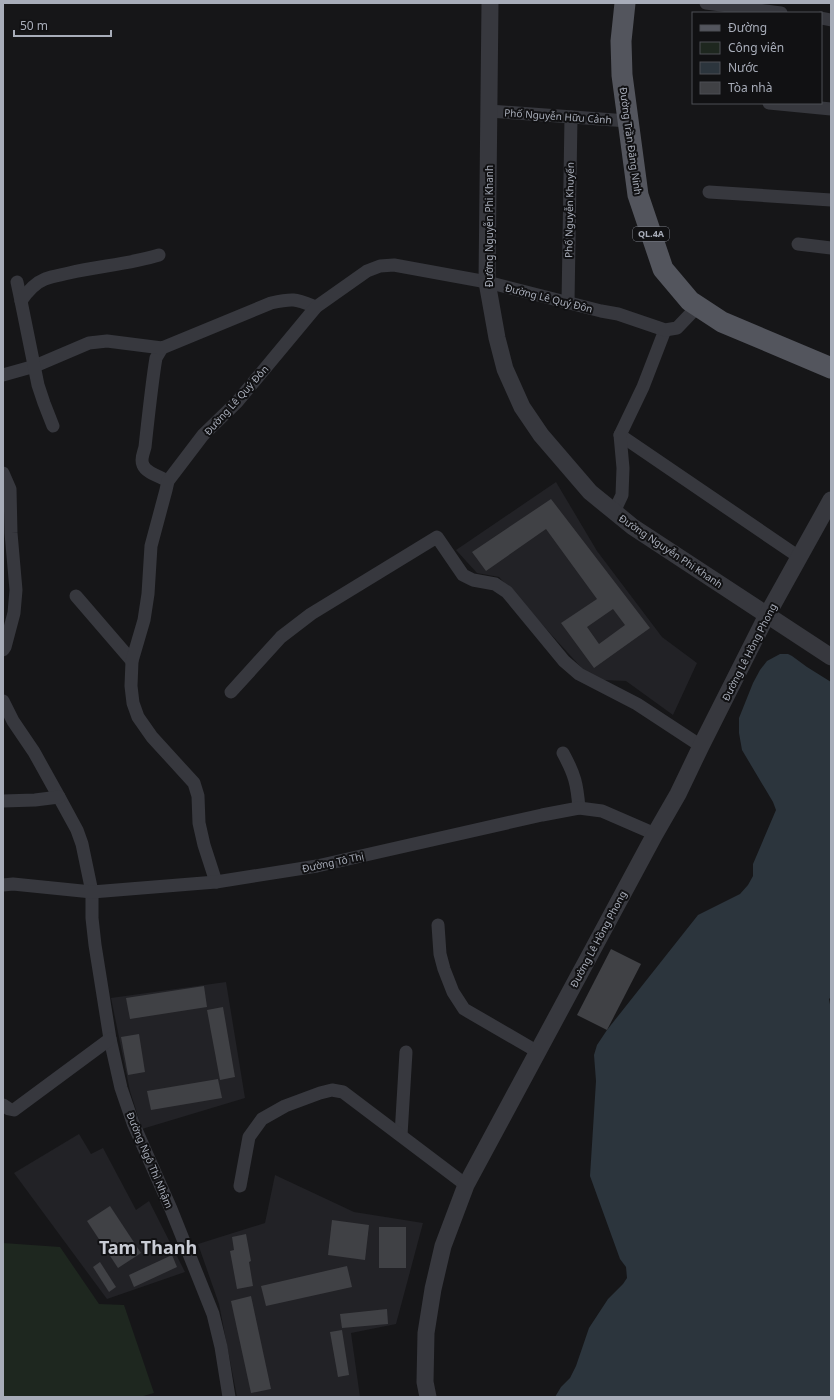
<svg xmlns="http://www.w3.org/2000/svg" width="834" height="1400" font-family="'Noto Sans',sans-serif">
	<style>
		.built { fill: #222226 }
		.green { fill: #1e271f }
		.water { fill: #2c353d }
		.building { fill: #404145; fill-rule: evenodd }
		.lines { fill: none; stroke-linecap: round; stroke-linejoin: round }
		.minor { stroke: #37383e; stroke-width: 13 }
		.tertiary { stroke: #37383e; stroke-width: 17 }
		.primary { stroke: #53555d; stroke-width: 21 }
		.labels { text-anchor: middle; stroke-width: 4; stroke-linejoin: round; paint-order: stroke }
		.shield { fill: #111113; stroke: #7b7e87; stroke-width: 1 }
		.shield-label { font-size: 9px; font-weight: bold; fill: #a8adb9 }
		.street-label { font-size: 10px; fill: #a8adb9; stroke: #111113 }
		.town-label { font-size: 18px; font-weight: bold; fill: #c9ccd5; stroke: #111113 }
	</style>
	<rect width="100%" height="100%" fill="#161618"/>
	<g class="built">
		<path d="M556 482 597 551 662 637 697 663 673 715 626 681 603 680 588 675 499 577 477 573 456 550Z"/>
		<path d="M226 982 245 1098 142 1129 130 1091 111 998Z"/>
		<path d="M79 1134 91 1154 103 1148 136 1210 149 1201 185 1272 107 1299 14 1173Z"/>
		<path d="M275 1175 354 1212 423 1223 396 1324 351 1333 360 1397H237L219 1304 198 1244 265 1223Z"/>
	</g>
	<path class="green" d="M3 1243 60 1247 99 1304 124 1305 154 1393 140 1397H3Z"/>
	<path class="water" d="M780 654H788L792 656 807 667 831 682V997L829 999 831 1010V1397H555L561 1387 570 1378 576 1366 589 1328 608 1299 623 1284 627 1278 626 1267 620 1259 590 1176 596 1081 594 1055 597 1045 607 1030 698 915 740 894 748 885 753 876V864L776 810 773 802 742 750 739 733V718L753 683 760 670 767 661Z"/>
	<g class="building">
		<path d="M551 499 650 628 594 668 561 623 597 599 546 529 486 571 472 552ZM613 609 625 625 599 644 587 627Z"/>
		<path d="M611 949 641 964 607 1030 577 1015Z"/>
		<path d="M204 986 207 1007 130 1019 126 998Z"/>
		<path d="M223 1007 235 1077 220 1080 207 1010Z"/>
		<path d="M139 1034 145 1072 128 1075 121 1037Z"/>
		<path d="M218 1079 222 1098 151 1110 147 1091Z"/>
		<path d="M110 1206 141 1253 118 1268 87 1221Z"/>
		<path d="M332 1220 369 1225 365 1260 328 1255Z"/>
		<rect x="379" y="1227" width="27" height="41"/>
		<path d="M246 1234 251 1261 249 1262 253 1286 237 1289 230 1251 234 1250 232 1237Z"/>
		<path d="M172 1255 177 1267 134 1287 129 1275Z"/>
		<path d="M100 1262 116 1287 109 1292 93 1267Z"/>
		<path d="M347 1266 352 1287 266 1306 261 1286Z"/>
		<path d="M251 1296 271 1389 251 1393 231 1301Z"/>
		<path d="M387 1309 388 1324 342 1328 340 1314Z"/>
		<path d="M342 1330 349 1375 338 1377 330 1332Z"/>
	</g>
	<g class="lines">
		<g class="minor">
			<path d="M706 3 781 13"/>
			<path d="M821 18 831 20"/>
			<path d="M769 103 831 109"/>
			<path d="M489 111 628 121"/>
			<path d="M709 192 831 200"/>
			<path d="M798 244 831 248"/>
			<path d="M17 282 21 301"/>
			<path d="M568 303 571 117"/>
			<path d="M162 348 156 358 155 364C151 391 148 419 145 447 144 452 140 459 143 465 146 473 161 477 168 481"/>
			<path d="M3 375 35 366 89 343 107 341 162 348 271 303C294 298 295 299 316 307"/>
			<path d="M53 426 44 403 38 385 21 301C27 292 35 283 45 279 52 276 61 275 69 273 99 266 130 264 159 255"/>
			<path d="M620 435 799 557"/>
			<path d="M3 473 10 489 11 533 16 590 14 613 5 647 3 650"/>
			<path d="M614 512 622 495 623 468 620 435 643 387 665 330"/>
			<path d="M76 596 132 661"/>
			<path d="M231 692 281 637 311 614 437 537 463 575 473 580 495 584 507 592 564 661 579 674 637 704 701 746"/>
			<path d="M3 701 13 721 34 752 59 797 77 830 82 844 92 892V918L95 945 110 1039 121 1088 133 1123 171 1209 213 1314 221 1347 229 1397"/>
			<path d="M563 753C575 775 577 784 579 808"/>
			<path d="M3 801 35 800 59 797"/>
			<path d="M216 882 204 845 199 823 198 796 194 783 152 737 138 717 133 703 131 686 132 661 144 620 148 594 151 546 166 490 168 481 203 435 237 402 316 307 367 271 380 266 394 265 487 282 601 311 618 314 665 330 677 328 698 306"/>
			<path d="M3 885 13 884 92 892 216 882 317 866 542 815 579 808 602 811 655 834"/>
			<path d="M438 925 440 954 444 969 453 992 464 1009 538 1052"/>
			<path d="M3 1105 9 1109 14 1110 110 1039"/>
			<path d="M401 1135 406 1052"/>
			<path d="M240 1186 249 1137 262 1119 285 1106 320 1093 332 1090 343 1092 466 1185"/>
		</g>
		<g class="tertiary">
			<path d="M490 3 487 282 497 338 505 369 522 407 541 435 590 492 633 527 831 657"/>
			<path d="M428 1397 425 1382 426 1333 433 1289 443 1246 466 1185 655 834 678 794 701 746 767 615 831 500"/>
		</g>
		<path class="primary" d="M625 3 621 41 622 75 638 195 663 269 690 301 722 322 831 368"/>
	</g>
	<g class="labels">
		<rect class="shield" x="633" y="227" width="36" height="14" rx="3"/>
		<g class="shield-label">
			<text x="651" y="237">QL.4A</text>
		</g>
		<g class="street-label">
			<text transform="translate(558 116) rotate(4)" y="4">Phố Nguyễn Hữu Cảnh</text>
			<text transform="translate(631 141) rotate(82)" y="4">Đường Trần Đăng Ninh</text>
			<text transform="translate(569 210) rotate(-89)" y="4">Phố Nguyễn Khuyến</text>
			<text transform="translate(489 226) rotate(-90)" y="4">Đường Nguyễn Phi Khanh</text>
			<text transform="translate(549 298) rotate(14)" y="4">Đường Lê Quý Đôn</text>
			<text transform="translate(236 400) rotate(-48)" y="4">Đường Lê Quý Đôn</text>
			<text transform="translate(671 551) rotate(34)" y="4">Đường Nguyễn Phi Khanh</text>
			<text transform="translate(749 652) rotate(-63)" y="4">Đường Lê Hồng Phong</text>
			<text transform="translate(333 862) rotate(-12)" y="4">Đường Tô Thị</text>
			<text transform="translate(598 939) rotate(-62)" y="4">Đường Lê Hồng Phong</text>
			<text transform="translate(150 1160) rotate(67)" y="4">Đường Ngô Thì Nhậm</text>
		</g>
		<g class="town-label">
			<text x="148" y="1254">Tam Thanh</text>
		</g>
	</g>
	<rect width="834" height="1400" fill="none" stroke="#a8adb9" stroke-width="8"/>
	<rect x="692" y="12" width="130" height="92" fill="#111113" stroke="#4d4f55"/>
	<rect x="700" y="25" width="20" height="6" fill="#53555d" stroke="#4d4f55"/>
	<text x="728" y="32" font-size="12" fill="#a8adb9">Đường</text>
	<rect x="700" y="42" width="20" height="12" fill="#1e271f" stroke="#4d4f55"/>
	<text x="728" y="52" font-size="12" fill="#a8adb9">Công viên</text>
	<rect x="700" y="62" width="20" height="12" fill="#2c353d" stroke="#4d4f55"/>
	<text x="728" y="72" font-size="12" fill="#a8adb9">Nước</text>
	<rect x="700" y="82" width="20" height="12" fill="#404145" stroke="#4d4f55"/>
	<text x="728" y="92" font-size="12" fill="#a8adb9">Tòa nhà</text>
	<path d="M14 30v6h97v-6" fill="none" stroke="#a8adb9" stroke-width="2"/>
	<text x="20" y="30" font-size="12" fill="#a8adb9" stroke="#111113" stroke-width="3" paint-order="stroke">50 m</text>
</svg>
